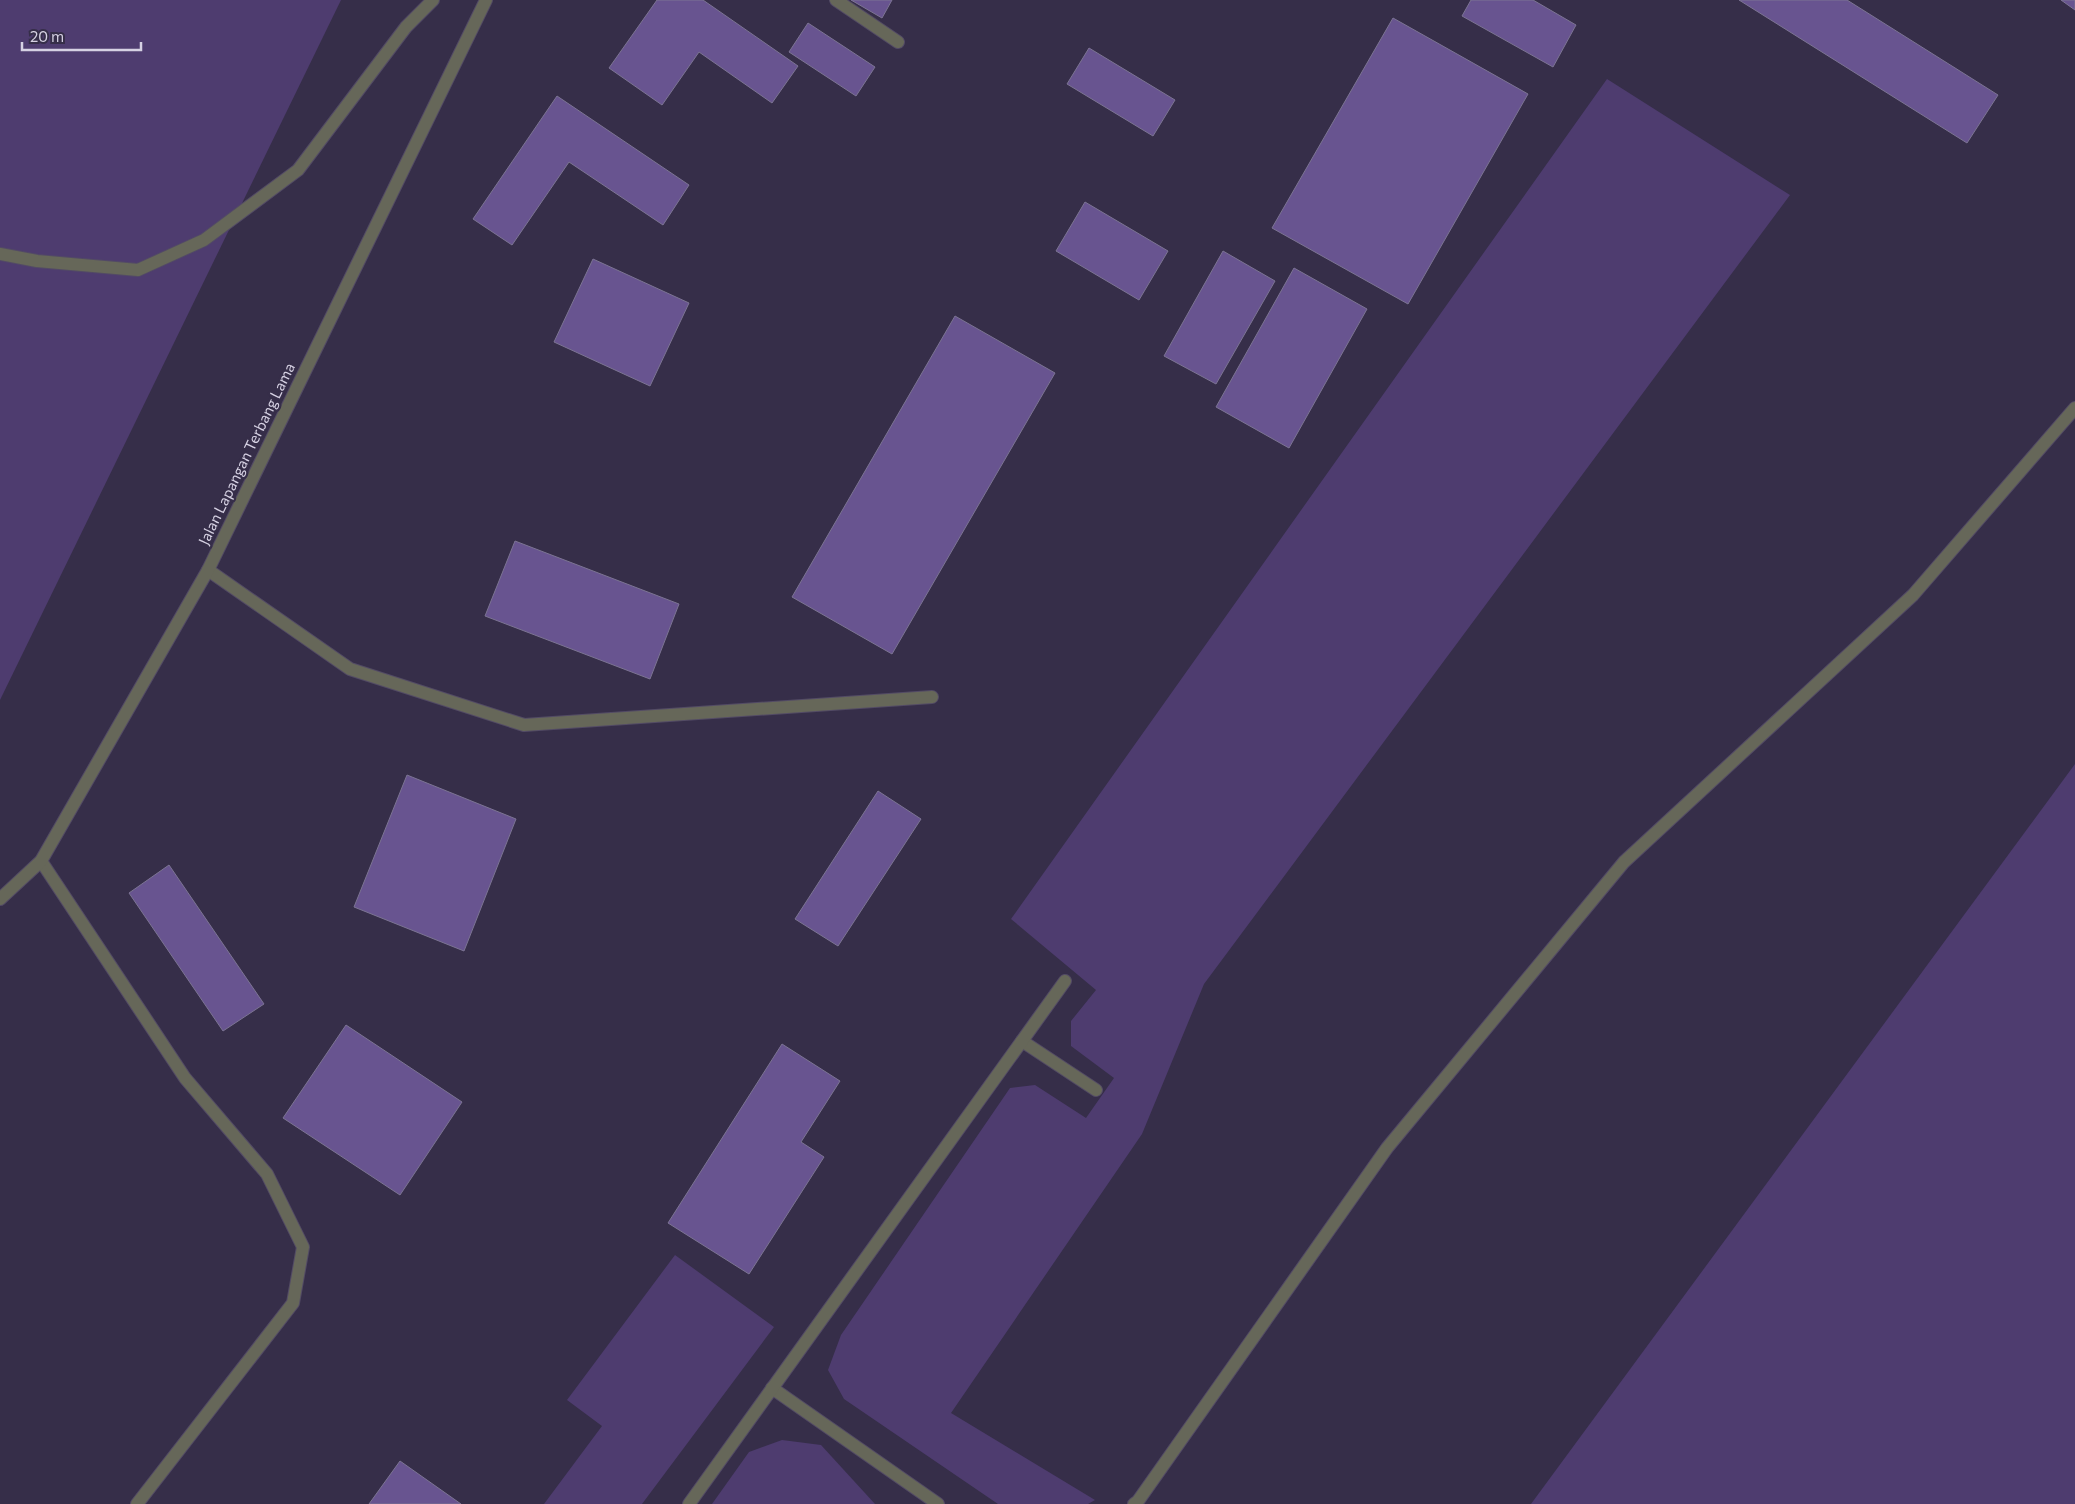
<svg xmlns="http://www.w3.org/2000/svg" width="2075" height="1504" font-family="Commissioner,sans-serif">
	<style>
		.green { fill: #4e3c6f }
		.building { fill: #685490; stroke: #7c7493 }
		.lines { fill: none; stroke-linecap: round; stroke-linejoin: round }
		.service-casing { stroke: #534b65; stroke-width: 14 }
		.minor-casing { stroke: #534b65; stroke-width: 14 }
		.service { stroke: #666759; stroke-width: 12 }
		.minor { stroke: #666759; stroke-width: 12 }
		.labels { text-anchor: middle; stroke-width: 4.5; stroke-linejoin: round; paint-order: stroke }
		.street-label { font-size: 15px; fill: #d6d1e3; stroke: #362e49 }
	</style>
	<rect width="100%" height="100%" fill="#362e49"/>
	<g class="green">
		<path d="M0 0H341L0 700Z"/>
		<path d="M1607 79 1790 195 1204 984 1142 1134 951 1413 1095 1500 1088 1504H998L844 1399 828 1370 841 1335 1010 1088 1035 1085 1086 1118 1114 1078 1071 1046V1021L1096 990 1011 919Z"/>
		<path d="M2075 764V1504H1531Z"/>
		<path d="M675 1255 774 1327 642 1504H544L602 1426 567 1400Z"/>
		<path d="M782 1440 821 1445 875 1504H712L749 1452Z"/>
	</g>
	<g class="building">
		<path d="M657 0H703L798 66 772 103 699 52 662 105 609 68Z"/>
		<path d="M851 0H892L882 18Z"/>
		<path d="M1471 0H1533L1576 25 1553 67 1462 16Z"/>
		<path d="M1739 0H1847L1998 95 1967 143Z"/>
		<path d="M2061 0H2075V10Z"/>
		<path d="M1393 18 1528 94 1408 304 1272 228Z"/>
		<path d="M808 23 875 67 856 96 789 52Z"/>
		<path d="M1089 48 1175 100 1153 136 1067 84Z"/>
		<path d="M557 96 689 185 663 225 569 162 512 245 473 219Z"/>
		<path d="M1085 202 1168 251 1139 300 1056 251Z"/>
		<path d="M1223 251 1275 281 1216 384 1164 356Z"/>
		<path d="M593 259 689 303 650 386 554 342Z"/>
		<path d="M1294 268 1367 309 1289 448 1216 407Z"/>
		<path d="M955 316 1055 373 892 654 792 597Z"/>
		<path d="M515 541 679 604 650 679 485 616Z"/>
		<path d="M407 775 516 819 464 951 354 907Z"/>
		<path d="M878 791 921 819 838 946 795 919Z"/>
		<path d="M169 865 264 1004 223 1031 129 893Z"/>
		<path d="M346 1025 462 1102 400 1195 283 1118Z"/>
		<path d="M782 1044 840 1081 801 1142 824 1157 749 1274 668 1223Z"/>
		<path d="M400 1461 461 1504H369Z"/>
	</g>
	<g class="lines">
		<defs>
			<g id="service">
				<path d="M836 0 898 42"/>
				<path d="M208 570 350 669 524 725 932 697"/>
				<path d="M1022 1041 1096 1090"/>
				<path d="M772 1388 938 1504"/>
				<path d="M689 1504 1065 981"/>
				<path d="M1134 1504 1138 1501 1387 1148 1624 862 1913 595 2075 408"/>
			</g>
			<g id="minor">
				<path d="M0 254 37 261 138 270 204 240 298 170 406 27 433 0"/>
				<path d="M41 861 185 1078 267 1174 303 1247 293 1303 137 1504"/>
				<path d="M0 899 41 861 208 570 486 0"/>
			</g>
		</defs>
		<use href="#service" class="service-casing"/>
		<use href="#minor" class="minor-casing"/>
		<use href="#service" class="service"/>
		<use href="#minor" class="minor"/>
	</g>
	<g class="labels">
		<g class="street-label">
			<text transform="translate(247 454) rotate(-64)" y="5">Jalan Lapangan Terbang Lama</text>
		</g>
	</g>
	<path d="M22 42v8h119v-8" fill="none" stroke="#d6d1e3" stroke-width="2.5"/>
	<text x="30" y="42" font-size="15" fill="#d6d1e3" stroke="#362e49" stroke-width="4" paint-order="stroke">20 m</text>
</svg>
